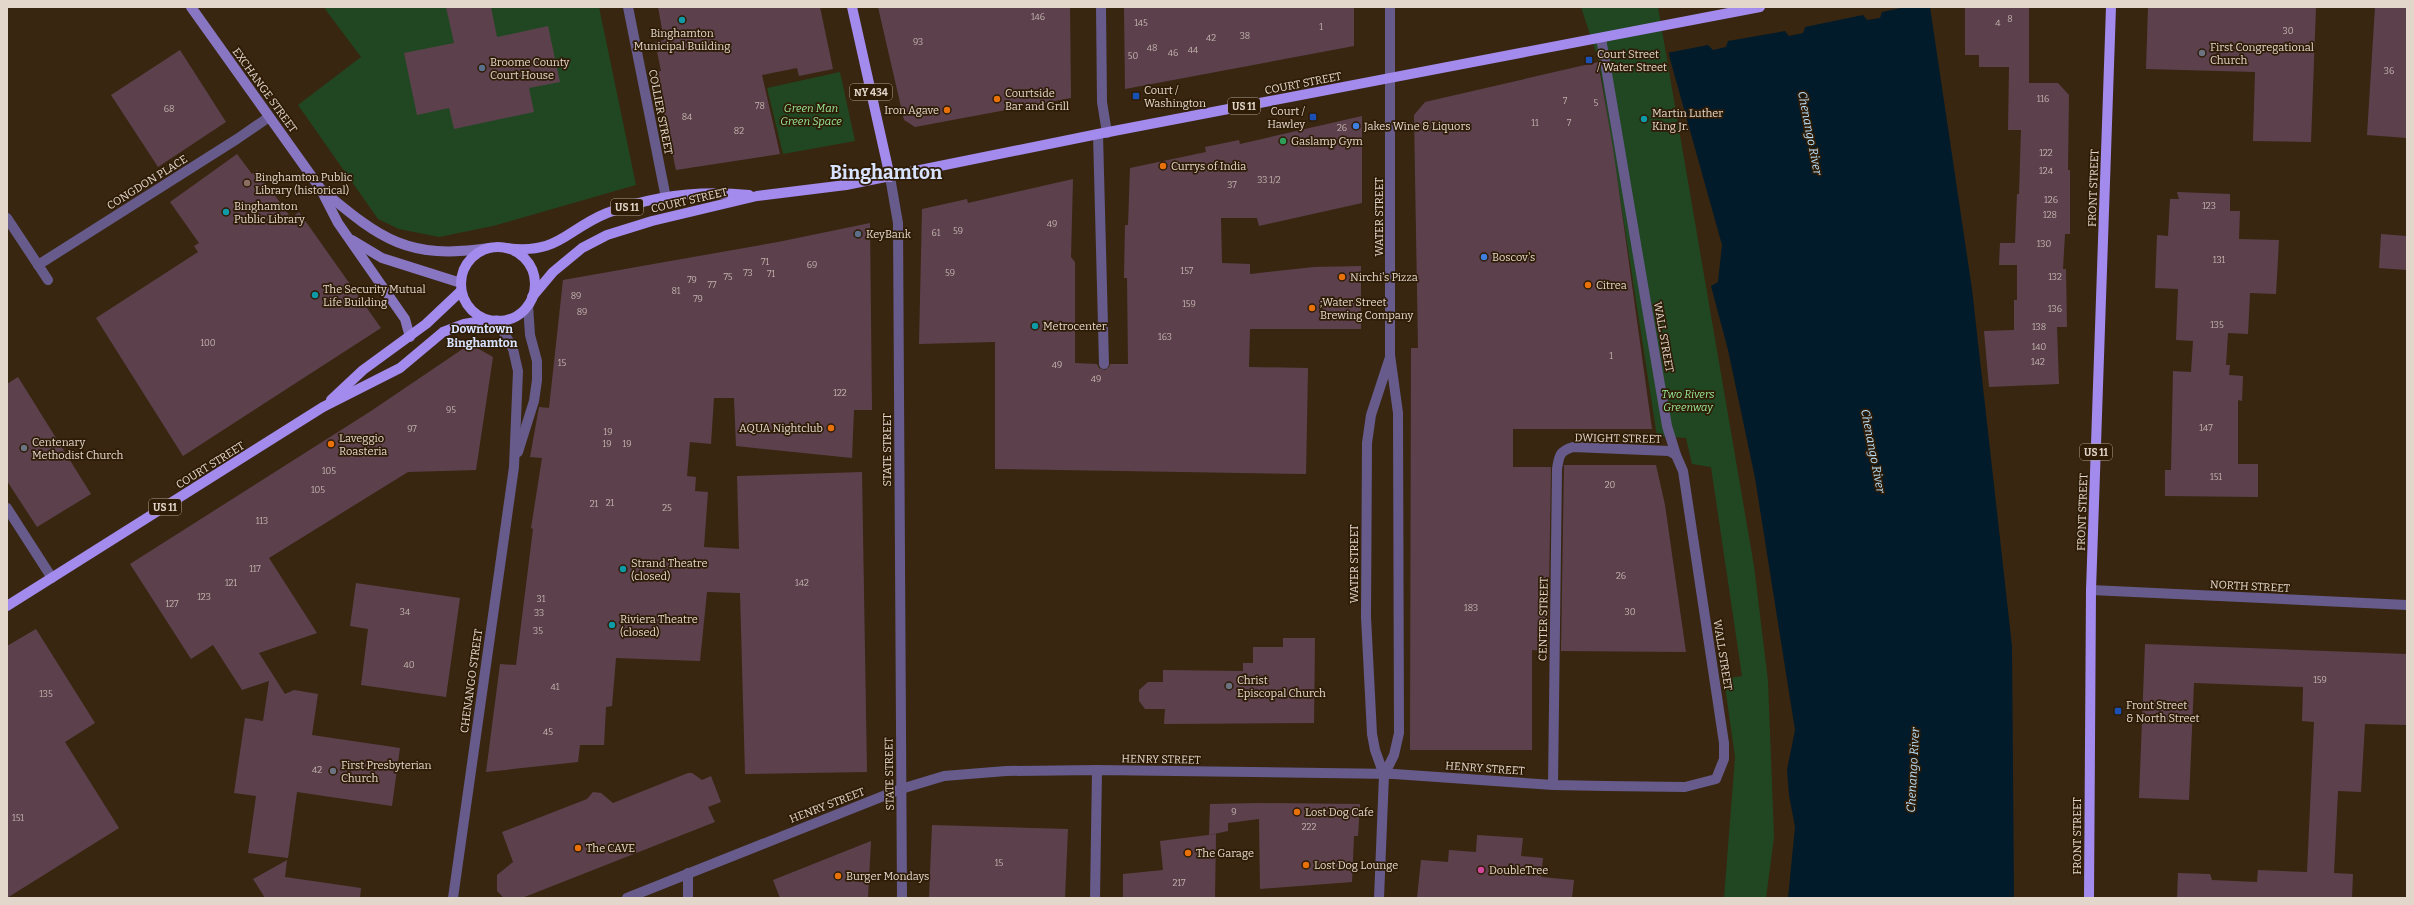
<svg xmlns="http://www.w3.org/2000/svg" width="2414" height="905" font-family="Bitter,serif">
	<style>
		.green { fill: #214722 }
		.water { fill: #021b2a }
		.pier { fill: #382611 }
		.building { fill: #5c414d }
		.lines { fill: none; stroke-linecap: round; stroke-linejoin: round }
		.pedestrian { stroke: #665b8b; stroke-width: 10 }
		.minor { stroke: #665b8b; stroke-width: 10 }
		.tertiary { stroke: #665b8b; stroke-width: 10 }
		.secondary { stroke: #8876c2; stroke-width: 10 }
		.primary { stroke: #a38aed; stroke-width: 10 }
		.culture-dot { fill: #0f9aa8; stroke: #2e1c07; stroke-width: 1.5 }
		.worship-dot { fill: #6b7280; stroke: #2e1c07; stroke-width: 1.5 }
		.transit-dot { fill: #1a4fb4; stroke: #2e1c07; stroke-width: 1.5 }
		.service-dot { fill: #5c6f8a; stroke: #2e1c07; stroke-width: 1.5 }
		.food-dot { fill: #e8710a; stroke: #2e1c07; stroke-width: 1.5 }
		.shop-dot { fill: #3f7fe0; stroke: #2e1c07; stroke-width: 1.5 }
		.leisure-dot { fill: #2e9e5b; stroke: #2e1c07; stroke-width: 1.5 }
		.education-dot { fill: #8d6e63; stroke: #2e1c07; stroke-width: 1.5 }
		.hotel-dot { fill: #d1479c; stroke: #2e1c07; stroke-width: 1.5 }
		.labels { text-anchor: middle; stroke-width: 3.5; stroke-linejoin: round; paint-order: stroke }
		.number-label { font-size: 9px; fill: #c1b2ac }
		.shield { fill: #2e1c07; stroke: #ad9f90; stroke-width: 1 }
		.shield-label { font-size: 10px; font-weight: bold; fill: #e3d7cb }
		.poi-label { font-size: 11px; fill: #e3d7cb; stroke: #2e1c07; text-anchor: start }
		.street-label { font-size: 11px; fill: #e3d7cb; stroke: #2e1c07 }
		.park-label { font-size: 11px; font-style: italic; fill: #99ec99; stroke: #2e1c07 }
		.water-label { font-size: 12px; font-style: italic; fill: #b9e1fc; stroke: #2e1c07 }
		.neighbourhood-label { font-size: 12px; font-weight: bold; fill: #d8e3ff; stroke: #2e1c07 }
		.town-label { font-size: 19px; font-weight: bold; fill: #d8e3ff; stroke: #2e1c07 }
	</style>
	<rect width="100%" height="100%" fill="#382611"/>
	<g class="green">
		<path d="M327 7H599L636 185 493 226 439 237 399 229 378 219 298 105 361 57 325 9Z"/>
		<path d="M1581 7H1658L1754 566 1768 681 1774 837 1766 898H1724L1735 757 1724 679 1742 676 1711 467 1692 464 1686 438 1657 436 1599 62Z"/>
		<path d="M840 72 855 141 783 154 767 88Z"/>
	</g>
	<path class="water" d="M1661 7H1930L1972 289 2012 646 2014 898H1788L1795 827 1789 795 1787 770 1795 730 1755 478 1728 350 1711 286 1718 282 1722 245 1670 59Z"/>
	<path class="pier" d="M1659 7H1906L1882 12 1880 18 1867 20 1863 15 1805 27 1803 33 1789 36 1785 31 1728 41 1726 47 1713 50 1708 45 1667 53Z"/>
	<g class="building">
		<path d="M446 7H491L497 37 548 26 560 82 529 88 534 112 454 129 449 108 417 115 404 53 454 43Z"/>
		<path d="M658 7H820L833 69 799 76 797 68 762 75 780 154 676 170 655 72 661 71 655 42 664 40Z"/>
		<path d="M878 7H1070L1071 98 915 127 904 120Z"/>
		<path d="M1124 7H1354V46L1125 89Z"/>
		<path d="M1965 7H2029V83H2058L2069 95 2068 170H2070V234H2065L2063 269H2066L2067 327H2057L2059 384 1989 387 1984 331 2014 330V300H2017V265H1999L2000 243H2015L2017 194H2019L2021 130H2008L2009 67H1979V55H1965Z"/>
		<path d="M2148 7H2316L2311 142 2253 141 2255 72 2146 69Z"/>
		<path d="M2375 7H2407V138L2367 135Z"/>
		<path d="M180 50 226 122 158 167 111 95Z"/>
		<path d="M1598 62 1613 148 1652 429H1513V467H1551L1548 651 1532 650V750H1410L1411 348H1418L1414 115 1425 102Z"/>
		<path d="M1362 116V203L1259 226 1257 218H1221L1222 263 1250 264V274L1314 267 1361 266V329H1250L1249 367 1308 368 1306 474 995 469V342L919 344 922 209 967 199 968 203 1073 179 1071 257 1075 262V363L1097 364 1099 368 1105 370 1109 367 1110 364H1128L1127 278H1124L1125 225H1128L1130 168 1206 152 1205 147 1239 140 1240 144Z"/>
		<path d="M237 154 252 174 257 170 291 218 299 212 381 328 183 456 96 318 198 252 194 246 199 243 170 202Z"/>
		<path d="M2177 192 2230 194V211H2240L2239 239 2279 240 2276 294 2250 293 2248 334 2228 333 2226 365H2230L2229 375 2243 376 2242 401 2238 400V464H2258V497L2165 496V470H2171L2173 371 2191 372 2193 341 2176 340 2178 289 2155 288 2157 235 2168 236 2170 199H2179Z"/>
		<path d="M870 223 872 410H854L852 458 736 446 734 398H714L711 444 690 442 687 476 696 477 695 491 708 492 704 547 739 549 737 476 862 472 867 772 745 774 740 593 707 592 700 661 616 658 612 706 606 707 604 745H580L578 762 486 772 500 664 516 665 533 529 531 528 542 458 530 457 539 407 549 408 563 280 778 242Z"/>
		<path d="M2381 234 2407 236V270L2379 268Z"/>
		<path d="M470 344 493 357 476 470 408 472 269 558 317 633 259 653 285 694 294 690 318 694 312 735 400 748 392 806 297 792 288 858 248 853 256 796 234 793 245 718 263 721 269 681 242 690 213 645 191 659 130 564 371 411Z"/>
		<path d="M18 377 91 494 37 527 7 481V384Z"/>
		<path d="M1564 465H1656L1665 505 1686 652 1561 651Z"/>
		<path d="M356 583 460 598 446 697 361 685 368 629 350 626Z"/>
		<path d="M36 629 95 723 65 742 119 828 7 898V646Z"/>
		<path d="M1283 638H1315L1314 723 1164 724 1165 709H1145L1139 701V690L1148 682H1163V670L1243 671V663H1253V647H1283Z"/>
		<path d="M2145 644 2407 654V725L2365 724 2361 792 2338 791 2334 873 2353 874 2352 898H2177L2178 873 2210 874 2212 880 2257 882 2258 870 2307 872 2314 722 2302 721 2303 687 2194 683 2189 800 2139 798Z"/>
		<path d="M688 773H692L702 780 711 776 721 802 708 807 715 822 522 898H504L497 891V875L513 862 502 832 587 799 593 792 601 793 613 803Z"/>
		<path d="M1259 803 1360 804 1358 836H1354L1352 882 1260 889 1259 819 1228 823V831L1209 835 1210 804Z"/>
		<path d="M932 825 1068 829 1065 898H929Z"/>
		<path d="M1216 834 1215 898H1123V874L1163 870 1160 841Z"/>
		<path d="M1477 835 1523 838 1521 856 1543 858 1541 877 1574 880 1572 898H1417L1421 860 1448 862 1449 850 1476 852Z"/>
		<path d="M871 841 868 898H780L773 880Z"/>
		<path d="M287 860 285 877 361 888 360 898H265L253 879Z"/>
	</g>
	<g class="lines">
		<g class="pedestrian">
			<path d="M1601 38 1667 426 1676 455"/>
			<path d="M1098 134 1104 364"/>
		</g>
		<g class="minor">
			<path d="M628 7 666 198"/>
			<path d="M1101 7 1102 102 1107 133"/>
			<path d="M7 218 48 280"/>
			<path d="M38 265 237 139 269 117"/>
			<path d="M7 508 52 578"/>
			<path d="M2091 590 2407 605"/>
			<path d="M1384 775 1375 750 1372 734 1366 617 1367 443 1371 415 1390 357"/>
			<path d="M901 789 944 776 1006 771 1097 770 1394 774 1553 785 1606 786 1685 787 1716 779 1724 759V743L1683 471 1676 455 1669 451 1573 447C1560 451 1559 455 1557 469L1553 785"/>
			<path d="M688 873V898"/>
			<path d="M1095 898 1097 770"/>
			<path d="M1379 898 1384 775 1394 755 1399 733 1398 413 1390 355V7"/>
		</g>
		<g class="tertiary">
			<path d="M890 177 898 223 902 898"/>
			<path d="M518 452 534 401 537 380V361L530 335 528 305"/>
			<path d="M453 898 514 467 518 371 513 349 497 320"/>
			<path d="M627 898 901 789"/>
		</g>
		<g class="secondary">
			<path d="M191 7 320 188 338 223 405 319 410 337"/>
			<path d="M322 190C382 240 408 260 489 248"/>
			<path d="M352 240 382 258 461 283"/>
		</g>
		<g class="primary">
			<path d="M852 7 890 177"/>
			<circle cx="498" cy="284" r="37"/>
			<path d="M506 248C559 255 565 230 607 213 652 196 702 190 749 195"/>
			<path d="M532 297 553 272 582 248 607 235 652 221 757 196 846 185 1098 134 1760 7"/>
			<path d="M331 400 363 370 426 324 461 291"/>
			<path d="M7 606 323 407 400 368 443 332 464 324 488 320"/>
			<path d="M2089 898 2091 590 2111 7"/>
		</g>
	</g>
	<g class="culture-dot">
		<circle cx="682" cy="20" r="4"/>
		<circle cx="1644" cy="119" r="4"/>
		<circle cx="226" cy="212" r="4"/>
		<circle cx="315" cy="295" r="4"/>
		<circle cx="1035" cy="326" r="4"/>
		<circle cx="623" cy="569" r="4"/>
		<circle cx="612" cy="625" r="4"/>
	</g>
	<g class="worship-dot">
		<circle cx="2202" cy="53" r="4"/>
		<circle cx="24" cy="448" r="4"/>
		<circle cx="1229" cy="686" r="4"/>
		<circle cx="333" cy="771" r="4"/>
	</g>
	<g class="transit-dot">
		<rect x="1585" y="56" width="8" height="8" rx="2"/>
		<rect x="1132" y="92" width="8" height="8" rx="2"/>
		<rect x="1309" y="113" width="8" height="8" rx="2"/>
		<rect x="2114" y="707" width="8" height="8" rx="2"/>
	</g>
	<g class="service-dot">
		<circle cx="482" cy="68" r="4"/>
		<circle cx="858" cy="234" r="4"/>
	</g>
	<g class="food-dot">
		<circle cx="997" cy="99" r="4"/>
		<circle cx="947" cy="110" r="4"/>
		<circle cx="1163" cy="166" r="4"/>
		<circle cx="1342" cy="277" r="4"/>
		<circle cx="1588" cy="285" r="4"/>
		<circle cx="1312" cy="308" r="4"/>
		<circle cx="831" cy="428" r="4"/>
		<circle cx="331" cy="444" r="4"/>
		<circle cx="1297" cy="812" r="4"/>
		<circle cx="578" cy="848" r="4"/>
		<circle cx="1188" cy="853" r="4"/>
		<circle cx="1306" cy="865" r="4"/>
		<circle cx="838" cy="876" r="4"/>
	</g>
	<g class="shop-dot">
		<circle cx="1356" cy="126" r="4"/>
		<circle cx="1484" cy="257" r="4"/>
	</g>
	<circle class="leisure-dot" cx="1283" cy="141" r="4"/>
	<circle class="education-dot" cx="247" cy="183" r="4"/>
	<circle class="hotel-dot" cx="1481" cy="870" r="4"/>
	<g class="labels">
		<g class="number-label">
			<text x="1038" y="20">146</text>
			<text x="2010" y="22">8</text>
			<text x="1141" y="26">145</text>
			<text x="1998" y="26">4</text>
			<text x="1321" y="30">1</text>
			<text x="2288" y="34">30</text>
			<text x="1245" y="39">38</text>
			<text x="1211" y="41">42</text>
			<text x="918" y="45">93</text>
			<text x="1152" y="51">48</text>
			<text x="1193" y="53">44</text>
			<text x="1173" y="56">46</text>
			<text x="1133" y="59">50</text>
			<text x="2389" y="74">36</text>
			<text x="2043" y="102">116</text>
			<text x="1565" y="104">7</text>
			<text x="1596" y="106">5</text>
			<text x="760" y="109">78</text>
			<text x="169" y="112">68</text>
			<text x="687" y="120">84</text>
			<text x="1535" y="126">11</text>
			<text x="1569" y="126">7</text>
			<text x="1342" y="131">26</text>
			<text x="739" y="134">82</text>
			<text x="2046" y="156">122</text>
			<text x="2046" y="174">124</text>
			<text x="1269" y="183">33 1/2</text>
			<text x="1232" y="188">37</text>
			<text x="2051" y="203">126</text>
			<text x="2209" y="209">123</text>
			<text x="2050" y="218">128</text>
			<text x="1052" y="227">49</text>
			<text x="958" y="234">59</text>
			<text x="936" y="236">61</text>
			<text x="2044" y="247">130</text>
			<text x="2219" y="263">131</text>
			<text x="765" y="265">71</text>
			<text x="812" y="268">69</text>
			<text x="1187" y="274">157</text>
			<text x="748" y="276">73</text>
			<text x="950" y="276">59</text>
			<text x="771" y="277">71</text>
			<text x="728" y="280">75</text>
			<text x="2055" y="280">132</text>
			<text x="692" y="283">79</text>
			<text x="712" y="288">77</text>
			<text x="676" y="294">81</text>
			<text x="576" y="299">89</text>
			<text x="698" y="302">79</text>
			<text x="1189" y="307">159</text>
			<text x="2055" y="312">136</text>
			<text x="582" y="315">89</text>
			<text x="2217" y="328">135</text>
			<text x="2039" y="330">138</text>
			<text x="1165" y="340">163</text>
			<text x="208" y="346">100</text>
			<text x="2039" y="350">140</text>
			<text x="1611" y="359">1</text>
			<text x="2038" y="365">142</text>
			<text x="562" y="366">15</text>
			<text x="1057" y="368">49</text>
			<text x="1096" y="382">49</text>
			<text x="840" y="396">122</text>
			<text x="451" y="413">95</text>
			<text x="2206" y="431">147</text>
			<text x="412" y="432">97</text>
			<text x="608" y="435">19</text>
			<text x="607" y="447">19</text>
			<text x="627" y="447">19</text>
			<text x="329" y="474">105</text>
			<text x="2216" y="480">151</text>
			<text x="1610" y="488">20</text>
			<text x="318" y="493">105</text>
			<text x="610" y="506">21</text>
			<text x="594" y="507">21</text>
			<text x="667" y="511">25</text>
			<text x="262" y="524">113</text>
			<text x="255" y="572">117</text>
			<text x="1621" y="579">26</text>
			<text x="231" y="586">121</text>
			<text x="802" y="586">142</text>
			<text x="204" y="600">123</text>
			<text x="541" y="602">31</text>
			<text x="172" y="607">127</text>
			<text x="1471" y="611">183</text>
			<text x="405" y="615">34</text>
			<text x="1630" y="615">30</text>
			<text x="539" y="616">33</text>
			<text x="538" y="634">35</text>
			<text x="409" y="668">40</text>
			<text x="2320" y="683">159</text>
			<text x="555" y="690">41</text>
			<text x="46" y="697">135</text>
			<text x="548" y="735">45</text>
			<text x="317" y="773">42</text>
			<text x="1234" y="815">9</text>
			<text x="18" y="821">151</text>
			<text x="1309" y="830">222</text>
			<text x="999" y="866">15</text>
			<text x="1179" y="886">217</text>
		</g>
		<g class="shield">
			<rect x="850" y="84" width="42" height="16" rx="3"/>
			<rect x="1228" y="98" width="32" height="16" rx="3"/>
			<rect x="611" y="199" width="32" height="16" rx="3"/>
			<rect x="2080" y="444" width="32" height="16" rx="3"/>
			<rect x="149" y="499" width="32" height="16" rx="3"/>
		</g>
		<g class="shield-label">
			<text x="871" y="96">NY 434</text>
			<text x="1244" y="110">US 11</text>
			<text x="627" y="211">US 11</text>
			<text x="2096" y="456">US 11</text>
			<text x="165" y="511">US 11</text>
		</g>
		<g class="poi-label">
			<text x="682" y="37" text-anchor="middle">Binghamton<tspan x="682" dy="13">Municipal Building</tspan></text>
			<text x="2210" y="51">First Congregational<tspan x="2210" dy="13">Church</tspan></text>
			<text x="1597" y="58">Court Street<tspan x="1597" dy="13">/ Water Street</tspan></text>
			<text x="490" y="66">Broome County<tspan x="490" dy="13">Court House</tspan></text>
			<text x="1144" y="94">Court /<tspan x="1144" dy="13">Washington</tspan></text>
			<text x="1005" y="97">Courtside<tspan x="1005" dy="13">Bar and Grill</tspan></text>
			<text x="939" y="114" text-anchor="end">Iron Agave</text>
			<text x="1305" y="115" text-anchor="end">Court /<tspan x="1305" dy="13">Hawley</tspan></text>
			<text x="1652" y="117">Martin Luther<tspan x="1652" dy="13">King Jr.</tspan></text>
			<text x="1364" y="130">Jakes Wine &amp; Liquors</text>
			<text x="1291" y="145">Gaslamp Gym</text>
			<text x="1171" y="170">Currys of India</text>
			<text x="255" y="181">Binghamton Public<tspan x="255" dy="13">Library (historical)</tspan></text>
			<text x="234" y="210">Binghamton<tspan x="234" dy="13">Public Library</tspan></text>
			<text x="866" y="238">KeyBank</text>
			<text x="1492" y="261">Boscov's</text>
			<text x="1350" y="281">Nirchi's Pizza</text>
			<text x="1596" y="289">Citrea</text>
			<text x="323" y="293">The Security Mutual<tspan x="323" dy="13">Life Building</tspan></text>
			<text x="1320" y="306">;Water Street<tspan x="1320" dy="13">Brewing Company</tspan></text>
			<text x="1043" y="330">Metrocenter</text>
			<text x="823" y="432" text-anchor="end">AQUA Nightclub</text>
			<text x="339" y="442">Laveggio<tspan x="339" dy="13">Roasteria</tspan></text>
			<text x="32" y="446">Centenary<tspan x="32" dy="13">Methodist Church</tspan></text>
			<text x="631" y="567">Strand Theatre<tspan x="631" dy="13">(closed)</tspan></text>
			<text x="620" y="623">Riviera Theatre<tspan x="620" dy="13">(closed)</tspan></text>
			<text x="1237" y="684">Christ<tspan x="1237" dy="13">Episcopal Church</tspan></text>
			<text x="2126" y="709">Front Street<tspan x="2126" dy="13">&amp; North Street</tspan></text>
			<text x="341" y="769">First Presbyterian<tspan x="341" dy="13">Church</tspan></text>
			<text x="1305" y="816">Lost Dog Cafe</text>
			<text x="586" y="852">The CAVE</text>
			<text x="1196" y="857">The Garage</text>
			<text x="1314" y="869">Lost Dog Lounge</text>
			<text x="1489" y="874">DoubleTree</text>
			<text x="846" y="880">Burger Mondays</text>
		</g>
		<g class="street-label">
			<text transform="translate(1303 83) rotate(-11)" y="4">COURT STREET</text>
			<text transform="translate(265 90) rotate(54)" y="4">EXCHANGE STREET</text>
			<text transform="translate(661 112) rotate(79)" y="4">COLLIER STREET</text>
			<text transform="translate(147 182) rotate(-32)" y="4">CONGDON PLACE</text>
			<text transform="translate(2093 188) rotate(-88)" y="4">FRONT STREET</text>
			<text transform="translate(689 200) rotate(-13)" y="4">COURT STREET</text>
			<text transform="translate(1379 217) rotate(-90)" y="4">WATER STREET</text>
			<text transform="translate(1664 337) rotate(80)" y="4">WALL STREET</text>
			<text transform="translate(1618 438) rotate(1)" y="4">DWIGHT STREET</text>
			<text transform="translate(887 450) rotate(-90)" y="4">STATE STREET</text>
			<text transform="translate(210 465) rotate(-32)" y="4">COURT STREET</text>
			<text transform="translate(2082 512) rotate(-88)" y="4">FRONT STREET</text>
			<text transform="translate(1354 564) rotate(-90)" y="4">WATER STREET</text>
			<text transform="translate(2250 586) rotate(3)" y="4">NORTH STREET</text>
			<text transform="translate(1543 619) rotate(-89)" y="4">CENTER STREET</text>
			<text transform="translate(1723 655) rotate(81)" y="4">WALL STREET</text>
			<text transform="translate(471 681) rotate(-82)" y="4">CHENANGO STREET</text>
			<text transform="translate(1161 759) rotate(1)" y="4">HENRY STREET</text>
			<text transform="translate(1485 768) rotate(4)" y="4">HENRY STREET</text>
			<text transform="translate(889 774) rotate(-91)" y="4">STATE STREET</text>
			<text transform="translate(827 805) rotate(-21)" y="4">HENRY STREET</text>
			<text transform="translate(2077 836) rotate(-90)" y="4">FRONT STREET</text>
		</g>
		<g class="park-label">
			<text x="811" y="112">Green Man<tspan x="811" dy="13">Green Space</tspan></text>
			<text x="1688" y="398">Two Rivers<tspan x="1688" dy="13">Greenway</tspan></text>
		</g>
		<g class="water-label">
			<text transform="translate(1810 133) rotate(79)" y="4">Chenango River</text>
			<text transform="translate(1873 451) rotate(79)" y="4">Chenango River</text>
			<text transform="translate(1913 770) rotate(-87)" y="4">Chenango River</text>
		</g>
		<g class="neighbourhood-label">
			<text x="482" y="333">Downtown<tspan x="482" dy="14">Binghamton</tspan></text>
		</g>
		<g class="town-label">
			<text x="886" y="179">Binghamton</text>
		</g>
	</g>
	<rect width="2414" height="905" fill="none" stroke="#e3d7cb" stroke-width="16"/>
</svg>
